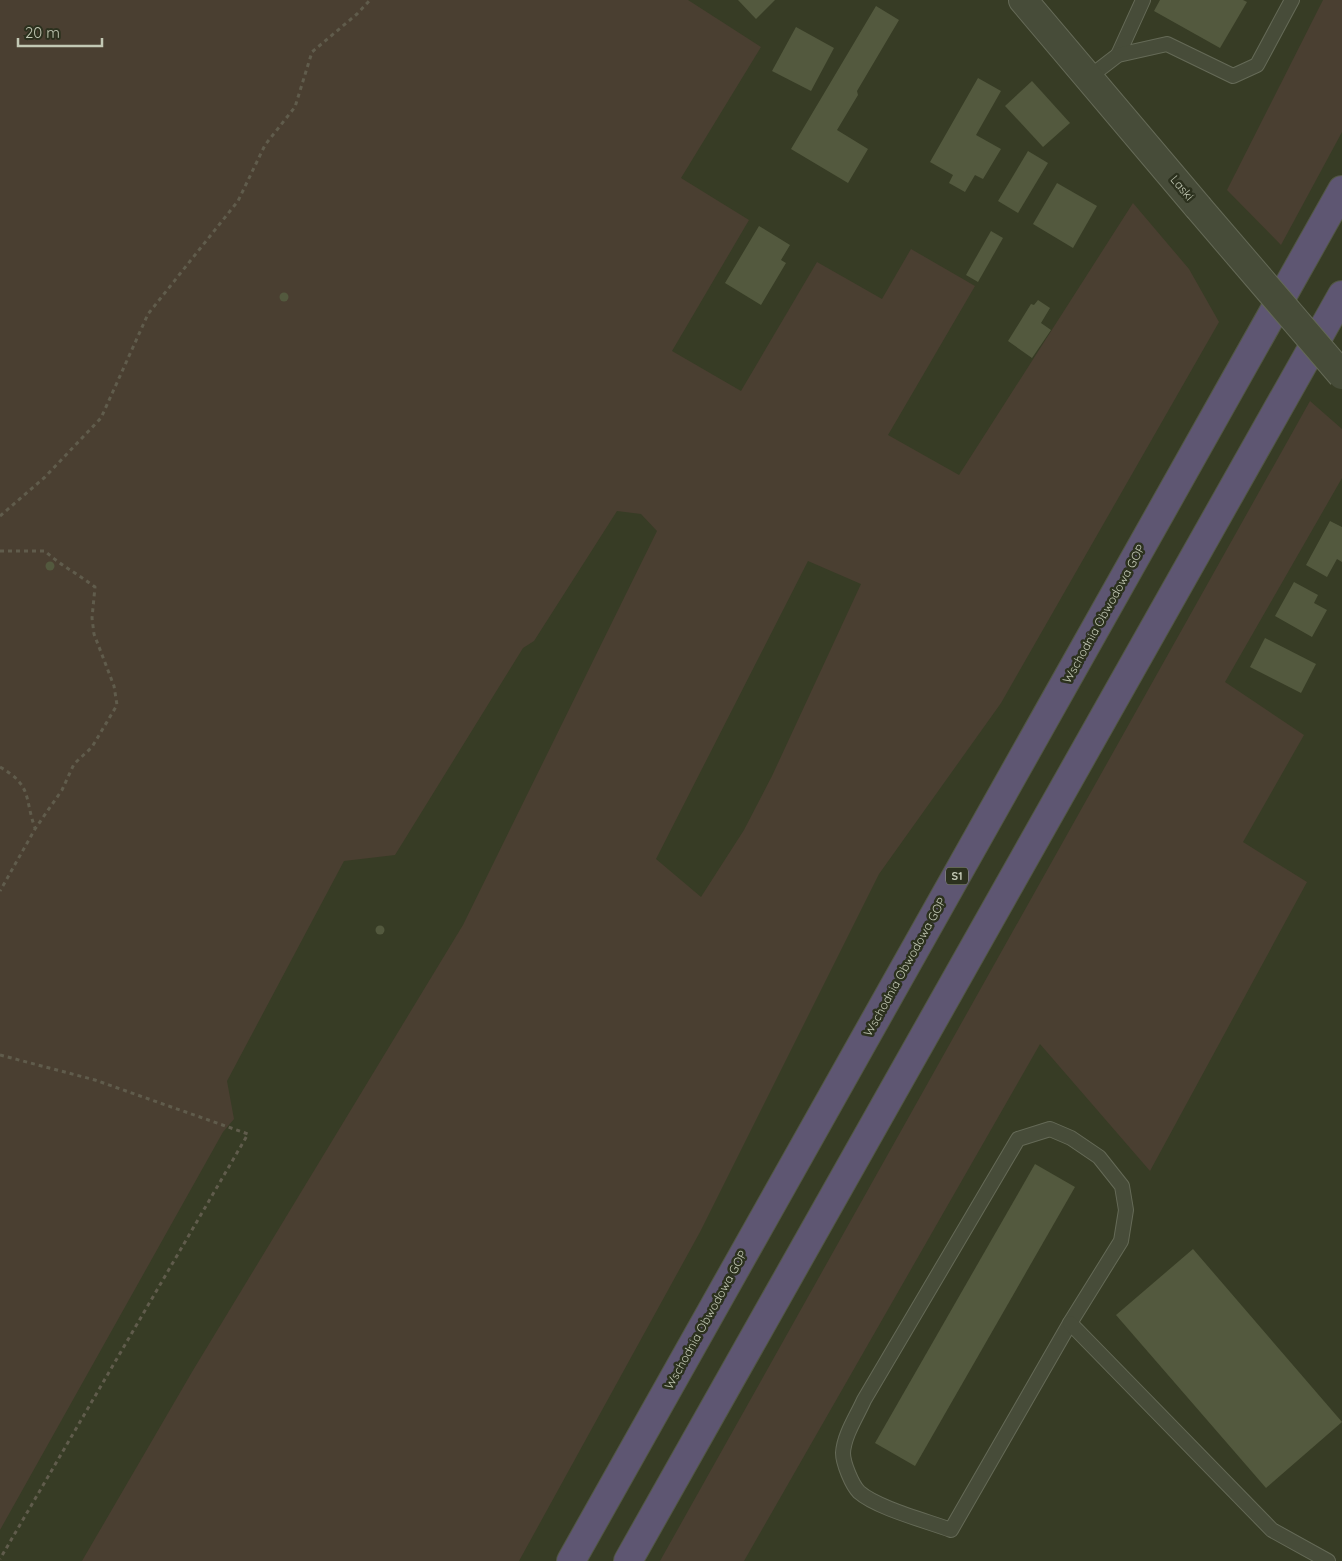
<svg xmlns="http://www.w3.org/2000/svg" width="1342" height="1561" font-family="Quicksand,sans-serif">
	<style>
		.green { fill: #4a3f31; fill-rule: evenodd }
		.building { fill: #53593e }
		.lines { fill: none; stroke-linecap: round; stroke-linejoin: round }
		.service-casing { stroke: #656a57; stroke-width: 16 }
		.minor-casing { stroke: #656a57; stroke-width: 30 }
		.motorway-casing { stroke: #525744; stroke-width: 30 }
		.path { stroke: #605c4c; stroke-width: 3; stroke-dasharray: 4 4; stroke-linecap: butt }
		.service { stroke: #474c39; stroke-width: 14 }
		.minor { stroke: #474c39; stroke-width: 28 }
		.motorway { stroke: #5e5672; stroke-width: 28 }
		.minor-bridge-casing { stroke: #656a57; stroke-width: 30; stroke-linecap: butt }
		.minor-bridge { stroke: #474c39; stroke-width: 28 }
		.labels { text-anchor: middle; stroke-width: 5; stroke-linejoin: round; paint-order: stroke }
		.shield { fill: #2c311e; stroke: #959b87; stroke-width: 1 }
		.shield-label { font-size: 11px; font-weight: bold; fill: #c2c8b4 }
		.street-label { font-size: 12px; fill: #c2c8b4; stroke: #2c311e }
	</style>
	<rect width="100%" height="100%" fill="#373c25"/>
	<g class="green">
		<path d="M0 0H688L761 47 681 178 749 220 672 351 741 391 817 262 882 299 911 249 975 286 888 435 959 475 1133 203 1189 269 1219 322 1001 703 879 874 700 1232 519 1561H82L192 1372 463 925 657 531 641 514 617 511 534 641 523 648 395 855 344 861 227 1081 234 1119 223 1132 0 1530ZM808 561 861 584 772 776 744 830 701 897 656 859Z"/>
		<path d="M1323 0H1342V132L1281 245 1227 190Z"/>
		<path d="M1310 401 1342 429V478L1225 682 1304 735 1243 842 1307 882 1150 1171 1040 1044 744 1561H660Z"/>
	</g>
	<g class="building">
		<path d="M738 0H775L756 19Z"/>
		<path d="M1160 0H1243L1247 2 1220 48 1154 11Z"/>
		<path d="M876 6 899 20 857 91 858 95 837 130 868 149 848 183 791 149Z"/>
		<path d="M796 27 834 48 811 91 772 71Z"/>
		<path d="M978 78 1001 91 976 135 1001 149 983 179 975 175 965 192 949 183 953 175 930 162Z"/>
		<path d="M1032 81 1070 123 1043 147 1005 106Z"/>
		<path d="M1028 151 1048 163 1018 213 998 201Z"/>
		<path d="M1057 183 1097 206 1073 248 1033 224Z"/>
		<path d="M759 226 790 245 781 260 786 263 761 305 725 283Z"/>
		<path d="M991 231 1003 238 978 282 966 275Z"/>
		<circle cx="284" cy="297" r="4.5"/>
		<path d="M1038 300 1050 308 1041 323 1051 330 1032 358 1008 341 1031 304 1034 305Z"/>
		<path d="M1330 521 1342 527V562L1337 559 1327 577 1306 565Z"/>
		<circle cx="50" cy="566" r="4.5"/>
		<path d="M1294 582 1318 595 1314 603 1327 610 1312 637 1275 616Z"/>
		<path d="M1265 638 1316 664 1301 693 1250 667Z"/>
		<circle cx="380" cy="930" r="4.5"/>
		<path d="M1035 1164 1075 1187 915 1466 875 1443Z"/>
		<path d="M1193 1249 1342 1422 1266 1488 1116 1315Z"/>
	</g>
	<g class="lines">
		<defs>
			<g id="service">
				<path d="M1118 55 1143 0"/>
				<path d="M1088 78 1118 55 1167 44 1233 76 1257 65 1292 0"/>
				<path d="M1050 1129 1071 1138 1099 1157 1122 1186 1126 1210 1121 1241 1070 1323 951 1530C927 1521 877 1508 859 1492 852 1485 843 1463 843 1453 844 1435 857 1416 864 1400L1018 1139Z"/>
				<path d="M1070 1323 1272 1530 1328 1561"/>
			</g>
			<path id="minor" d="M1023 0 1198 207"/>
			<g id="motorway">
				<path d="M571 1561 1342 190"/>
				<path d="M628 1561 1342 295"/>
			</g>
		</defs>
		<use href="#service" class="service-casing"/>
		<use href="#minor" class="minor-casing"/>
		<use href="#motorway" class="motorway-casing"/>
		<g class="path">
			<path d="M0 516 45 477 101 418 148 314 238 201 265 145 295 107 312 52 357 14 370 0"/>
			<path d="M0 551H45C60 565 78 574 95 587L92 618 94 634 114 686 117 705 92 747 74 764 62 790 35 829 0 891"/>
			<path d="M0 767C33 786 24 798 35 828"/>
			<path d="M0 1055 95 1080 248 1134 0 1559"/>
		</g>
		<use href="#service" class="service"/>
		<use href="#minor" class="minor"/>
		<use href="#motorway" class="motorway"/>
		<defs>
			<path id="minor-bridge" d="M1198 207 1342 375"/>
		</defs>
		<use href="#minor-bridge" class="minor-bridge-casing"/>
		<use href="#minor-bridge" class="minor-bridge"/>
	</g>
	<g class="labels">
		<rect class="shield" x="946" y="867.5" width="22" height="17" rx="4"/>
		<g class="shield-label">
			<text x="957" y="880">S1</text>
		</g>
		<g class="street-label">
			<text transform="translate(1182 188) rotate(50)" y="4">Laski</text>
			<text transform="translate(1104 614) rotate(-61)" y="4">Wschodnia Obwodowa GOP</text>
			<text transform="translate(905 967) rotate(-61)" y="4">Wschodnia Obwodowa GOP</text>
			<text transform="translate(706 1320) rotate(-61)" y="4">Wschodnia Obwodowa GOP</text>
		</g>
	</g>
	<path d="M18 38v8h84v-8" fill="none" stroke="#c2c8b4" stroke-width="2.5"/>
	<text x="25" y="38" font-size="15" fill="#c2c8b4" stroke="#2c311e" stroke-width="4" paint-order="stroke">20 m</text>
</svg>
